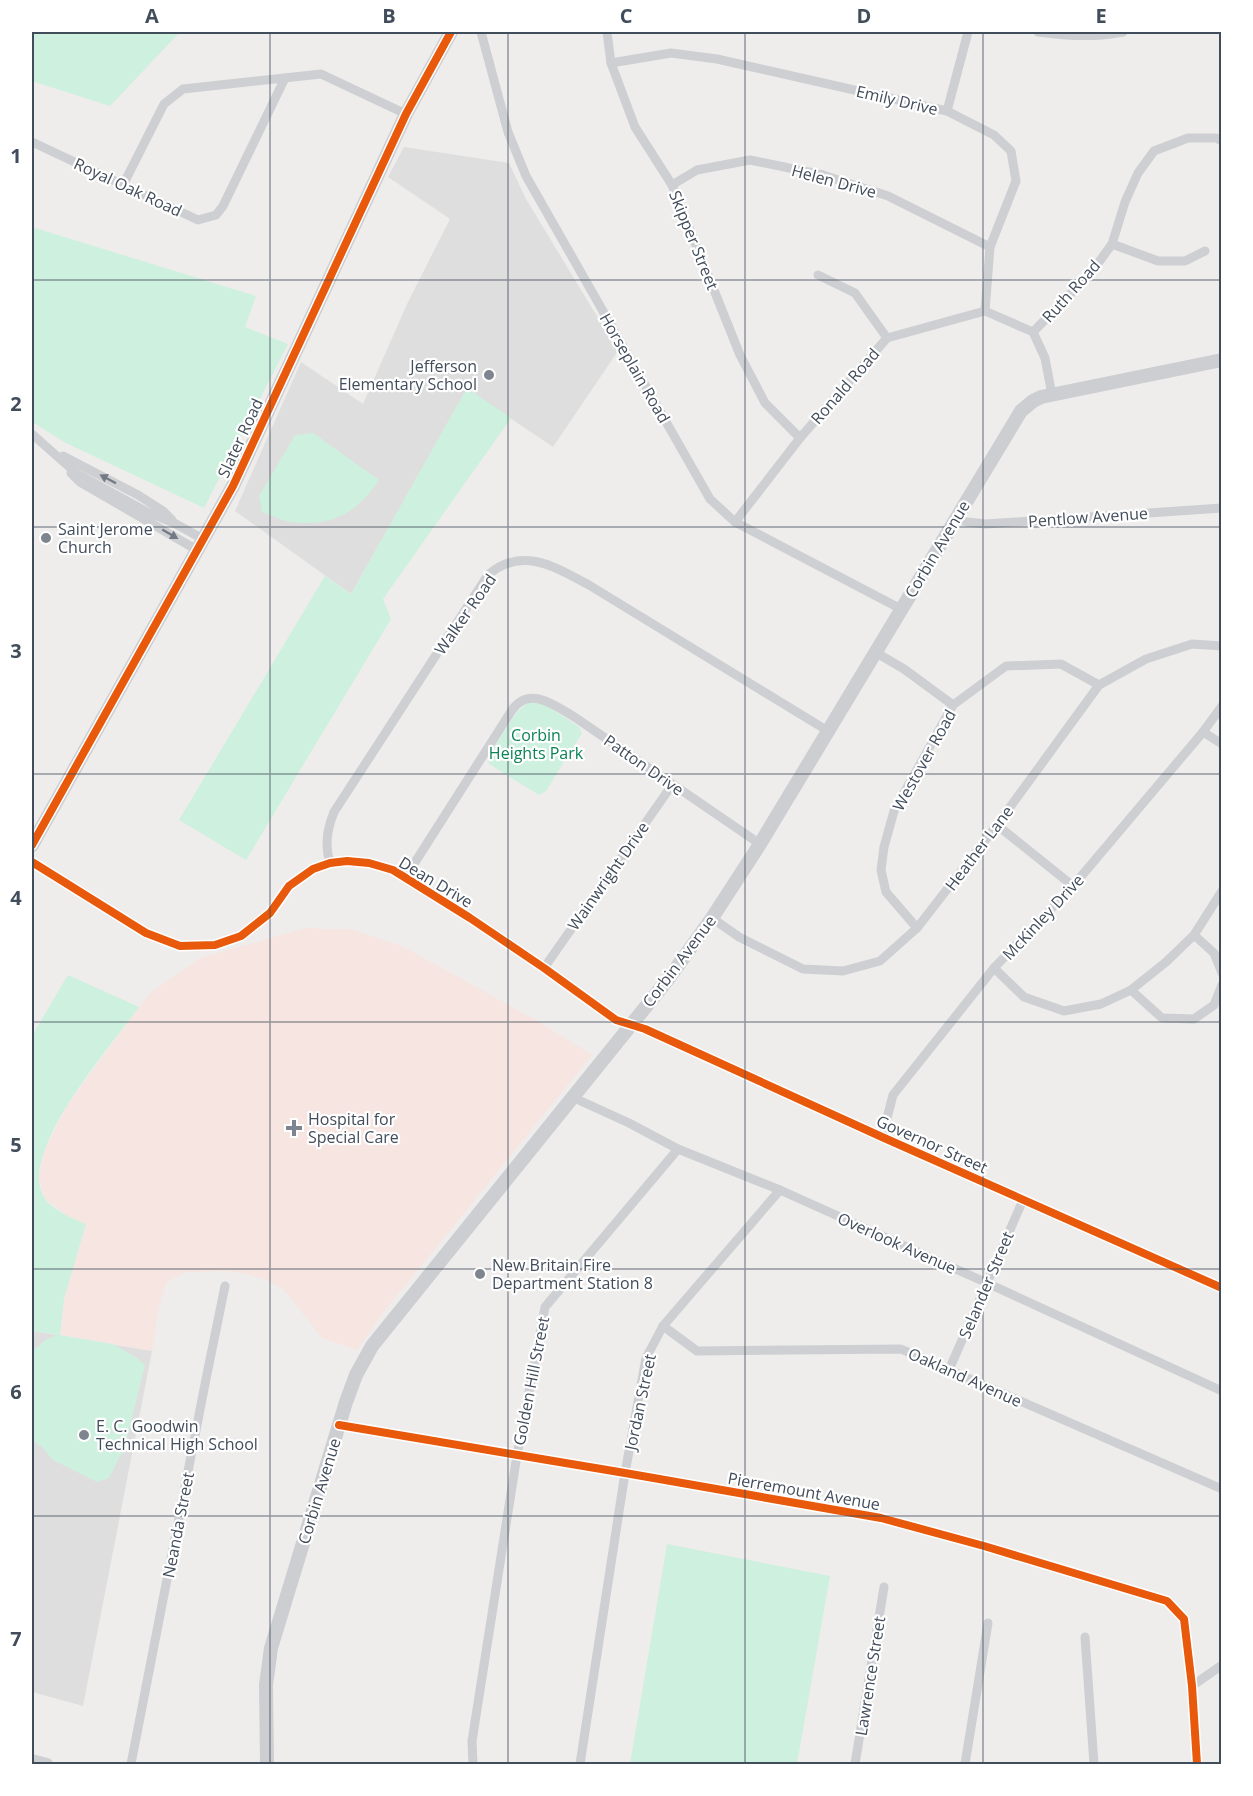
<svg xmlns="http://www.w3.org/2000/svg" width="1253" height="1796" font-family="'Open Sans',sans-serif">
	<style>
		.education { fill: #dfdedf }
		.medical { fill: #f6e5e0 }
		.green { fill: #cef0de }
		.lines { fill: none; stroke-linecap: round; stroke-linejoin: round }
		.minor { stroke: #cdcfd2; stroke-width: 9 }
		.tertiary { stroke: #cdcfd2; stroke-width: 12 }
		.secondary { stroke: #ccced2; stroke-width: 14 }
		.cycleway-casing { stroke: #fff; stroke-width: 11 }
		.cycleway { stroke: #e8590c; stroke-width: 8 }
		.oneway { fill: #737a85 }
		.grid { fill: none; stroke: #424d5b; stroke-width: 1.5; stroke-opacity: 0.55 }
		.poi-dot { fill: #7e858e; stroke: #fff; stroke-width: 2 }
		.labels { text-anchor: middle; stroke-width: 4.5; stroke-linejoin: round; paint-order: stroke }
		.street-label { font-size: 16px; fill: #424d5b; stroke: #fff }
		.poi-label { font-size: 16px; fill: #424d5b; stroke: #fff; text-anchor: start }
		.park-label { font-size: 16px; fill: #0d8354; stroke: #fff }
		.neatline { fill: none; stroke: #424d5b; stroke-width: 2 }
		.grid-label { font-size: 20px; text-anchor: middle; font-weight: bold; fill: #424d5b }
	</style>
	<rect width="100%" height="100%" fill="#eeedec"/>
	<g class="education">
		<path d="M404 147 509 163 526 199 618 351 553 447 467 389 351 594 235 511 301 362 363 404 407 304 450 219 388 177Z"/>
		<path d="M32 1331 152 1351 83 1706 32 1692Z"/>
	</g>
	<path class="medical" d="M306 928 353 930 404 947 541 1023 592 1055 382 1314 357 1350 322 1338 284 1290 267 1280 250 1275 228 1271 185 1272 166 1283 159 1306 152 1351 60 1335 64 1299 86 1225 66 1215 45 1199 38 1177 46 1147 68 1104 149 994 200 958Z"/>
	<g class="green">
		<path d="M32 32H180L110 106 32 81Z"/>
		<path d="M32 227 256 296 245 327 288 344 204 508 66 443 32 422Z"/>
		<path d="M467 388 511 418 383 599 391 619 246 860 179 820 325 576 351 594Z"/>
		<path d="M313 433 379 480C358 512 332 527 293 522 282 521 271 515 262 512L259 496 295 435Z"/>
		<path d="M535 702 545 704 579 727 582 733 546 791 539 795 489 764 488 760 489 755 517 712 528 703Z"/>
		<path d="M68 975 139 1007C107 1051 44 1122 39 1175 38 1181 41 1192 44 1197 50 1209 74 1219 86 1224L64 1299 60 1335 113 1344 137 1358 145 1365 125 1446 109 1478 97 1482 53 1460 42 1447 32 1440V1351L47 1339 58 1335 32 1331V1036Z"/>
		<path d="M667 1544 830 1576 797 1764H630Z"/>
	</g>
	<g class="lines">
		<g class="minor">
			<path d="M481 32 508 132 526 176 710 499 735 522 901 609"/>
			<path d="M607 32 611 63 635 127 672 185 740 355 765 403 800 438"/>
			<path d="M1038 32C1067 36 1095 38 1123 32"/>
			<path d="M611 63 671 53 717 59 947 111 994 135 1011 151 1016 181 990 247 985 311"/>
			<path d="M947 111 968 32"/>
			<path d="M32 142 198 220 216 215 223 206 285 78"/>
			<path d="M123 185 164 104 183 89 321 74 406 114"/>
			<path d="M672 185 697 170 750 160 823 175 888 196 990 247"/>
			<path d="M1112 244 1158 261H1185L1205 251"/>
			<path d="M818 275 855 293 887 338"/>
			<path d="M1033 332 1091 273 1112 244 1125 202 1138 173 1154 151 1188 138H1216L1222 141"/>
			<path d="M32 434 76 473 147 512 174 523 203 539"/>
			<path d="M63 456 138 495 163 511 172 520"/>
			<path d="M71 473 80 482 197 550"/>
			<path d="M955 519 967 522 986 524 1222 508"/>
			<path d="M735 522 800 438 887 338 985 311 1033 332 1045 358 1052 395"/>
			<path d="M875 652 904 669 953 705"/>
			<path d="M1203 732 1222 744"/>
			<path d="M997 825 1073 886"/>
			<path d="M32 862 146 933 180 946 215 945 241 936 270 913 289 886 313 869 330 863 347 861 369 863 393 870 470 918 544 968 616 1020 645 1029 882 1137 1222 1288"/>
			<path d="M330 863C324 845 327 829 334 812L488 575C522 545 557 568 589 585L828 731"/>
			<path d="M405 878 512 710C530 685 556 706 576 718L760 844"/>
			<path d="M712 918 739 937 803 969 843 971 880 961 917 928 997 825 1099 685 1146 659 1192 644 1222 646"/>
			<path d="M917 928 886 892 881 870 884 847 894 811 953 705 1006 666 1061 664 1099 685"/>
			<path d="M1194 935 1214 953 1222 973"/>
			<path d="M544 968 672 785"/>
			<path d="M994 968 1024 997 1064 1011 1101 1004 1131 990 1166 962 1194 935 1222 891"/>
			<path d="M1131 990 1162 1018 1194 1019 1214 1005 1222 985"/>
			<path d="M572 1097 629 1123 678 1149 780 1190 987 1283 1222 1391"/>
			<path d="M882 1137 893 1095 994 968 1073 886 1203 732 1222 706"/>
			<path d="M663 1326 697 1351 901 1349 1222 1489"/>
			<path d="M949 1370 1023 1200"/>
			<path d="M339 1425 625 1473 881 1518 984 1546 1167 1601 1184 1619 1192 1686 1197 1764"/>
			<path d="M1085 1637 1094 1764"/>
			<path d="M1192 1686 1222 1665"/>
			<path d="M131 1764 206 1379 225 1286"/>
			<path d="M473 1764 472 1741 517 1455 545 1307 678 1149"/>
			<path d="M580 1764 625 1473 646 1358 663 1326 780 1190"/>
			<path d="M855 1764 884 1587"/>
			<path d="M965 1764 988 1623"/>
		</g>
		<path class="tertiary" d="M32 1760 47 1764"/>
		<g class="secondary">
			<path d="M32 845 233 486 406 114 451 32"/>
			<path d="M267 1764 266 1685 271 1648 346 1402 356 1375 372 1346 669 978 712 918 760 844 1021 411 1033 401 1041 397 1222 360"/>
		</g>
		<defs>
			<g id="cycleway">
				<path d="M32 845 233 486 406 114 451 32"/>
				<path d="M32 862 146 933 180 946 215 945 241 936 270 913 289 886 313 869 330 863 347 861 369 863 393 870 470 918 544 968 616 1020 645 1029 882 1137 1222 1288"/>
				<path d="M339 1425 625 1473 881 1518 984 1546 1167 1601 1184 1619 1192 1686 1197 1764"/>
			</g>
		</defs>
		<use href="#cycleway" class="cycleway-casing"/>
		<use href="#cycleway" class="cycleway"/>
	</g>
	<defs><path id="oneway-solid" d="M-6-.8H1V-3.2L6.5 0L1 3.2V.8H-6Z" transform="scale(1.5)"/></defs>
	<g class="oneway">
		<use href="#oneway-solid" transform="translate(108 479) rotate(-152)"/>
		<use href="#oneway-solid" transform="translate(170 534) rotate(30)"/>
	</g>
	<path class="grid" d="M270 32V1764M508 32V1764M745 32V1764M983 32V1764M32 280H1222M32 527H1222M32 774H1222M32 1022H1222M32 1269H1222M32 1516H1222"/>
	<g class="poi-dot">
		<circle cx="489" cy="375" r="6"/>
		<circle cx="46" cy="538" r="6"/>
		<path d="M291 1119h6v6h6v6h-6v6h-6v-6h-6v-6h6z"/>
		<circle cx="480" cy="1274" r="6"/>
		<circle cx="84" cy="1435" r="6"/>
	</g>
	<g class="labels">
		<g class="street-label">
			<text transform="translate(897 100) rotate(13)" y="6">Emily Drive</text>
			<text transform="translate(834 181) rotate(15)" y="6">Helen Drive</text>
			<text transform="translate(128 187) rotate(25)" y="6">Royal Oak Road</text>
			<text transform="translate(694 240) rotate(68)" y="6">Skipper Street</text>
			<text transform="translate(1071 291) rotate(-48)" y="6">Ruth Road</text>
			<text transform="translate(635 368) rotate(60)" y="6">Horseplain Road</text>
			<text transform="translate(845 386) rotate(-49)" y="6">Ronald Road</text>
			<text transform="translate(240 438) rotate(-65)" y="6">Slater Road</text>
			<text transform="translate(1088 517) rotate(-4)" y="6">Pentlow Avenue</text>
			<text transform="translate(937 549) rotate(-59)" y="6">Corbin Avenue</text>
			<text transform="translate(465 614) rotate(-55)" y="6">Walker Road</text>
			<text transform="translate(924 760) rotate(-61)" y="6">Westover Road</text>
			<text transform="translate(644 765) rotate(35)" y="6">Patton Drive</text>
			<text transform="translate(979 848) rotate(-53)" y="6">Heather Lane</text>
			<text transform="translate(608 876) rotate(-55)" y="6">Wainwright Drive</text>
			<text transform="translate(436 882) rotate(31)" y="6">Dean Drive</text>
			<text transform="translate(1043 917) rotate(-47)" y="6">McKinley Drive</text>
			<text transform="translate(679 961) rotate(-53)" y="6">Corbin Avenue</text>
			<text transform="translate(932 1144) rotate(24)" y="6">Governor Street</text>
			<text transform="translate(897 1243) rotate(24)" y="6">Overlook Avenue</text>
			<text transform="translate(986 1285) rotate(-67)" y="6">Selander Street</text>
			<text transform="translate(965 1377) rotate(24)" y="6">Oakland Avenue</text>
			<text transform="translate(531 1381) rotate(-79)" y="6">Golden Hill Street</text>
			<text transform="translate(640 1402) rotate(-78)" y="6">Jordan Street</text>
			<text transform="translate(319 1491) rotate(-73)" y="6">Corbin Avenue</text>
			<text transform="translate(804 1491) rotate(10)" y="6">Pierremount Avenue</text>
			<text transform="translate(178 1525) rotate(-79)" y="6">Neanda Street</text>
			<text transform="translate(870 1676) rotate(-81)" y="6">Lawrence Street</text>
		</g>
		<g class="poi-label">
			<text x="477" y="372" text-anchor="end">Jefferson<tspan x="477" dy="18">Elementary School</tspan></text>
			<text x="58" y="535">Saint Jerome<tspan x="58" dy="18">Church</tspan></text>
			<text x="308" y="1125">Hospital for<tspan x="308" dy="18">Special Care</tspan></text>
			<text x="492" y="1271">New Britain Fire<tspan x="492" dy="18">Department Station 8</tspan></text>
			<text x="96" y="1432">E. C. Goodwin<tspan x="96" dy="18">Technical High School</tspan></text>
		</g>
		<g class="park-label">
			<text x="536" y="741">Corbin<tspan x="536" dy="18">Heights Park</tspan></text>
		</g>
	</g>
	<rect width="1253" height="1796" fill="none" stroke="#ffffff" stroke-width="66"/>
	<rect x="33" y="33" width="1187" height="1730" class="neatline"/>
	<g class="grid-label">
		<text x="152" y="23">A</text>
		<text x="389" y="23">B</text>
		<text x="626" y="23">C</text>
		<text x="864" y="23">D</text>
		<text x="1101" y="23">E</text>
		<text x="16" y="163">1</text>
		<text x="16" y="411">2</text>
		<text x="16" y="658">3</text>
		<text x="16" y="905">4</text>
		<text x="16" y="1152">5</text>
		<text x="16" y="1399">6</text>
		<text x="16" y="1646">7</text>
	</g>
</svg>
